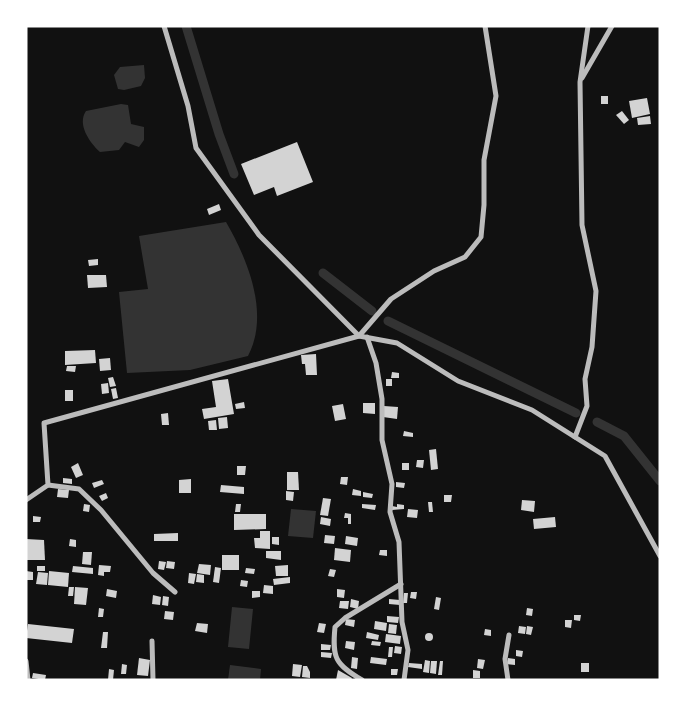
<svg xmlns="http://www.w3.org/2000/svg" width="686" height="706" font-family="Arial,sans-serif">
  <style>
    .water { fill: #333 }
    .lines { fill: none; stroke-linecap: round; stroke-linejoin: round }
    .canal { stroke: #333; stroke-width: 9 }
    .building { fill: #d3d3d3 }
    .minor { stroke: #bcbcbc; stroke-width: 5 }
  </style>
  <rect width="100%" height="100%" fill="#111"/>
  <g class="water">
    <polygon points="144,65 145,78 141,86 124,90 118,89 114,75 120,67"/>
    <path d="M 121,104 L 128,105 L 131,124 L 144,127 L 144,140 L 139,147 L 125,142 L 119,150 L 100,152 C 89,142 77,124 86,111 Z"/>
    <path d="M 226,222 C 248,260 270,314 248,356 L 190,370 L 127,373 L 119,292 L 148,289 L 139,236 Z"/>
    <polygon points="291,509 316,511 313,538 288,536"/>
    <polygon points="232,607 253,609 249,649 228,647"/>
    <polygon points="230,665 261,669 260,680 228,680"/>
  </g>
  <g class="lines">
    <g class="canal">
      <polyline points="186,26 219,134 234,174"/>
      <polyline points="323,273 372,311"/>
      <polyline points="388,321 576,413"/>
      <polyline points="597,422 624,436 660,481"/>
    </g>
  </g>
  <g class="building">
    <rect x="601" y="96" width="7" height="8"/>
    <polygon points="647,98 650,114 632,118 629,101"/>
    <polygon points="622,111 629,120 624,124 616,115"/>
    <polygon points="650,116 651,124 638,125 637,118"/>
    <polygon points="297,142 313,182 277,196 274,187 254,195 241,164"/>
    <polygon points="219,204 221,210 209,215 207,209"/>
    <polygon points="98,259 98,265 89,266 88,260"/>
    <polygon points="87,275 106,275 107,287 88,288"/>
    <polygon points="95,350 96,363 65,365 65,351"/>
    <polygon points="316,354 317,375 306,375 305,364 302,364 301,355"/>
    <polygon points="110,358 111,370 100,371 99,359"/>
    <polygon points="67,366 76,366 75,372 66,371"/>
    <polygon points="392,372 399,373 399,378 391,378"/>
    <polygon points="113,377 116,386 110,387 108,378"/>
    <polygon points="228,379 234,414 204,419 202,409 216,407 212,381"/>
    <rect x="386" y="379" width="6" height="7"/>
    <polygon points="108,383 109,393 102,394 101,384"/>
    <polygon points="116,388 118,398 113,399 111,389"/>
    <rect x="65" y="390" width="8" height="11"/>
    <polygon points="244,402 245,408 236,409 235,404"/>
    <polygon points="363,403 375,403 375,414 363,413"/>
    <polygon points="343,404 346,419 335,421 332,406"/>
    <polygon points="384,406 398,407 397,419 383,417"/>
    <polygon points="168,413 169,425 162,425 161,414"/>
    <polygon points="227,417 228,428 219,429 218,418"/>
    <polygon points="216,420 217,430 209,430 208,421"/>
    <polygon points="404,431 413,433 413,437 403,436"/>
    <polygon points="436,449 438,469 431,470 429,450"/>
    <polygon points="417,460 424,460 423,468 416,467"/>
    <polygon points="78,463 83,475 76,478 71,467"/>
    <rect x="402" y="463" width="7" height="7"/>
    <polygon points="237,466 246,466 245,475 237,475"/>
    <polygon points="287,472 298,472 299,490 287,490"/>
    <polygon points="341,477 348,477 347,485 340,484"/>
    <polygon points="63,478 72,479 72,484 63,483"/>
    <polygon points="191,479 191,493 179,493 179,480"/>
    <polygon points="102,480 104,484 94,488 92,483"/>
    <polygon points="396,482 405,483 404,488 396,487"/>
    <polygon points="221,485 244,487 244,494 220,492"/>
    <polygon points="58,489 69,490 68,498 57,497"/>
    <polygon points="353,489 361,491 361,496 352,495"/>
    <polygon points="286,491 294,492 293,501 286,500"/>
    <polygon points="363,492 373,494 372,498 363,497"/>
    <polygon points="106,493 108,498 102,501 99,496"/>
    <polygon points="444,495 452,495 451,502 444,502"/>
    <polygon points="323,498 331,499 328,516 320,515"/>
    <polygon points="522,500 535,501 534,512 521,510"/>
    <polygon points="428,502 432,502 433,512 429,512"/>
    <polygon points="84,504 90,505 89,512 83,511"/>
    <polygon points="236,504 241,504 240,512 235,512"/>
    <polygon points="362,504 376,505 375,510 362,508"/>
    <polygon points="397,504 404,505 404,509 392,510 392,506 397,507"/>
    <polygon points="408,509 418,510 417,518 407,517"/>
    <polygon points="345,513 351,514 351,524 348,524 348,518 344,518"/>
    <polygon points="234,514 266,514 266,529 234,530"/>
    <polygon points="33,516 41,517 40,522 33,522"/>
    <polygon points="321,517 331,519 330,526 320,524"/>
    <polygon points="555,517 556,527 534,529 533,519"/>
    <polygon points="260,531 270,531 270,549 255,548 254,538 260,538"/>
    <polygon points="178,533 178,541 154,541 154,534"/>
    <polygon points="325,535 335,536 334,544 324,543"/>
    <polygon points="346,536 358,538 357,546 345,544"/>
    <polygon points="272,537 279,537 279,545 272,544"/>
    <polygon points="26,539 44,540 45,560 26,560"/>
    <polygon points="70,539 76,540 76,547 69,546"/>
    <polygon points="335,548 351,550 350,562 334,560"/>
    <polygon points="380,550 387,550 387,556 379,555"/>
    <polygon points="266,551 281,551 281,560 266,558"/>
    <polygon points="83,552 92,552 91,565 82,564"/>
    <rect x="222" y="555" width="17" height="15"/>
    <polygon points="159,561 166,562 164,570 158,569"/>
    <polygon points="167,561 175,562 174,569 166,568"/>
    <polygon points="199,564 211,565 210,575 197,573"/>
    <polygon points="99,565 111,566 110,572 104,572 104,576 98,575"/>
    <polygon points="288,565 288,576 276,576 275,566"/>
    <rect x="37" y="566" width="8" height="5"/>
    <polygon points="73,566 93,568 93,574 72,572"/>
    <polygon points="215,567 221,568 219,583 213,582"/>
    <polygon points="246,568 255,569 254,574 245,573"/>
    <polygon points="330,569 336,570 334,577 328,576"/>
    <polygon points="26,571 33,572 33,580 26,580"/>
    <polygon points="49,571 69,573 68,587 48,585"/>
    <polygon points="38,572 48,573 47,585 36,584"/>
    <polygon points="189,573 196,574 194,584 188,583"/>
    <polygon points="197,574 204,575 204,583 196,582"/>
    <polygon points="290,577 290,583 274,585 273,579"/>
    <polygon points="241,580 248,581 247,587 240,586"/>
    <polygon points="264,585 273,586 273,594 263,593"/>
    <polygon points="69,587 74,587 73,596 68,596"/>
    <polygon points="75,587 88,588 86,605 74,604"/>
    <polygon points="107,589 117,591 116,598 106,596"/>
    <polygon points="337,589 345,590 344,598 337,597"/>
    <polygon points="252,591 260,591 260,597 252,598"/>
    <polygon points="411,592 417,592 416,599 410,598"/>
    <polygon points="404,593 408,593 407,603 403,603"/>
    <polygon points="153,595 161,597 160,605 152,604"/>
    <polygon points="163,596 169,597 168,606 162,605"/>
    <polygon points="436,597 441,598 439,610 434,609"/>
    <polygon points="351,599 359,601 358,609 350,607"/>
    <polygon points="389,599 400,600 400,605 389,604"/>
    <polygon points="340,601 349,601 348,609 339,608"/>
    <polygon points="99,608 104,609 103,617 98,617"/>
    <polygon points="527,608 533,609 532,616 526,615"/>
    <polygon points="165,611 174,612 173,620 164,619"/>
    <polygon points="574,615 581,615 580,621 574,620"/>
    <polygon points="387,616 399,617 398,623 387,622"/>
    <polygon points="346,619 355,620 354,627 345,625"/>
    <polygon points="565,620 572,620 571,628 565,627"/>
    <polygon points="375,621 387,623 386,631 374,629"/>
    <polygon points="197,623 208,624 207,633 195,631"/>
    <polygon points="319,623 326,624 324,633 317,632"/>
    <polygon points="28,624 74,629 72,643 26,638"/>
    <polygon points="389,624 397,625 396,634 388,633"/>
    <polygon points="519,626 526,627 525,634 518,633"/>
    <polygon points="527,626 533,627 531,635 526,634"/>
    <polygon points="485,629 491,630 491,636 484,635"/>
    <polygon points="103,632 108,632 107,648 101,648"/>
    <polygon points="367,632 379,635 378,640 366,638"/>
    <circle cx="429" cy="637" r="4"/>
    <polygon points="386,634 401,636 400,644 385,642"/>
    <polygon points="346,641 355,642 354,650 345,648"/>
    <polygon points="372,641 381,642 380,646 371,645"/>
    <polygon points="321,644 331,645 330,650 321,650"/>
    <polygon points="395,646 402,647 401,654 394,653"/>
    <polygon points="389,647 393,647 392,657 388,657"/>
    <polygon points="516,650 523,651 522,657 516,656"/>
    <polygon points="321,652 332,653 331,658 321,657"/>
    <polygon points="352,657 358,658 357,669 351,668"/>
    <polygon points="371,657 387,659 386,665 370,663"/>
    <polygon points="139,658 150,660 148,676 137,675"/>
    <polygon points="508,658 515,659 515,665 507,664"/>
    <polygon points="478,659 485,660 483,669 477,668"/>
    <polygon points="425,660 430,661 429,673 423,672"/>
    <polygon points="431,661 437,661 436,674 430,673"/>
    <polygon points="440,661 443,661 442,675 438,675"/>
    <polygon points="409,663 422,664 422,669 408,667"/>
    <rect x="581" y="663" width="8" height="9"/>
    <polygon points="122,664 127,665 126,674 121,674"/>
    <polygon points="293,664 302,665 300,677 292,676"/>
    <polygon points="303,666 307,666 310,672 310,678 302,677"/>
    <polygon points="109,669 114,670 113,680 108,680"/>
    <polygon points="391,669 398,669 397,675 391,675"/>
    <polygon points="338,670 352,678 351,680 336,680"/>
    <polygon points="473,670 480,671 480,678 473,678"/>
    <polygon points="33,673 46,675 45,680 32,678"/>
  </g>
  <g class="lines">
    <g class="minor">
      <polyline points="164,26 188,106 196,148 259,235 359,336 397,343 458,381 532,410 605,456 660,556"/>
      <polyline points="582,78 612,26"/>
      <polyline points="367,337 376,363 382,399 382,440 392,484 390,512 399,542 402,622 408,650 404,680"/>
      <polyline points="575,437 587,406 585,379 592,347 596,291 582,225 580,82 588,26"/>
      <polyline points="48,485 79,489 101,510 153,573 175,592"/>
      <polyline points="26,500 48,485 44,423 359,336 391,299 434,271 465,257 481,237 484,205 484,160 496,96 485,26"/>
      <polyline points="152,641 153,680"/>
      <polyline points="26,661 28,680"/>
      <path d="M 362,680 C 335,664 332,658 335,627 L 345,618 L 401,584"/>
      <polyline points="508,680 505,659 509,635"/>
    </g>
  </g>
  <rect width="686" height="706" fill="none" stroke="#ffffff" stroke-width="55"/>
</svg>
